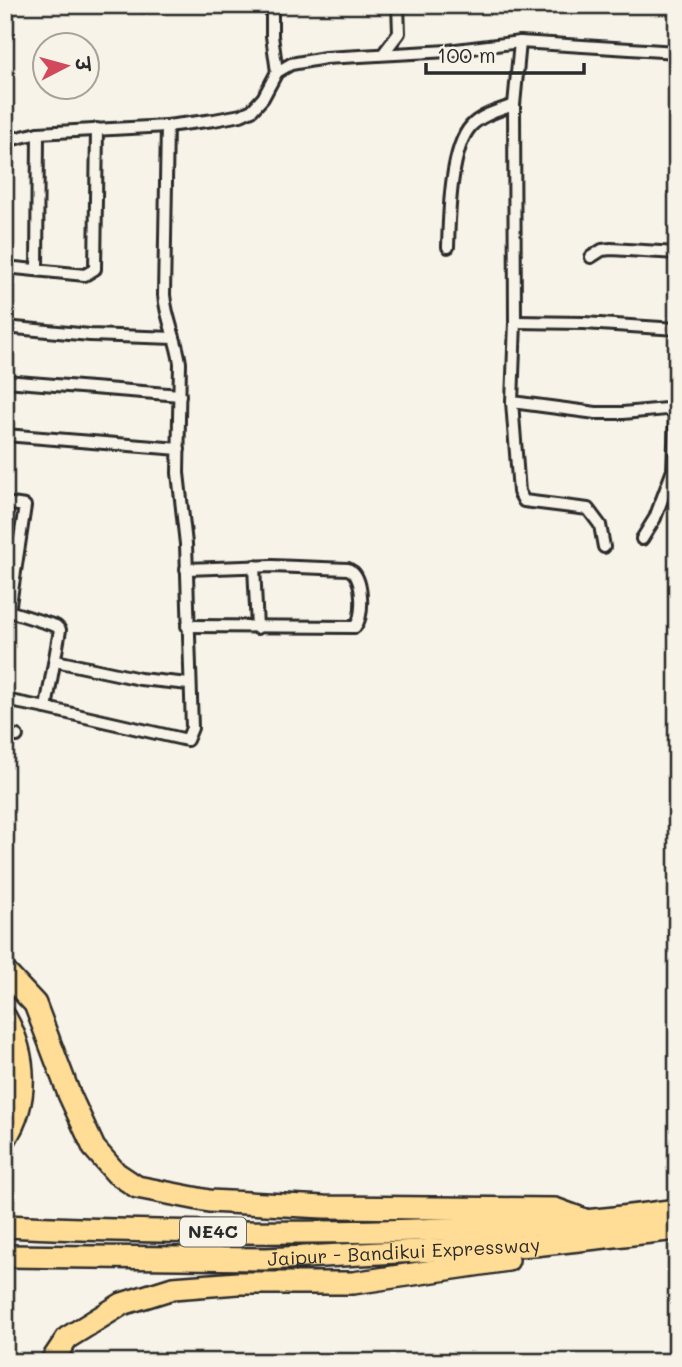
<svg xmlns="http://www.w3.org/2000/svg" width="682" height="1367" font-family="Mali,'Playpen Sans Deva',sans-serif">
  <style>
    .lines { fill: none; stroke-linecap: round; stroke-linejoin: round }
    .street-casing { stroke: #2b2b2b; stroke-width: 16 }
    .highway-casing { stroke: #2b2b2b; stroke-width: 26 }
    .street { stroke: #f7f3e8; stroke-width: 10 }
    .highway { stroke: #ffdd96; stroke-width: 21 }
    .labels { text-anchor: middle; stroke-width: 7; stroke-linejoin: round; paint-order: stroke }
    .shield { fill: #f7f3e8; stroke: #686764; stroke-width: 2 }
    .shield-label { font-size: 18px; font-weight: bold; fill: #2b2b2b }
    .street-label { font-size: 19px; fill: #2b2b2b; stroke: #f7f3e8 }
  </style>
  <rect width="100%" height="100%" fill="#f7f3e8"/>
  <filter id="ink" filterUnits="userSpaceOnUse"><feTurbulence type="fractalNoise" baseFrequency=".0143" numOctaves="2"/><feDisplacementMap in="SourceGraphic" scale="14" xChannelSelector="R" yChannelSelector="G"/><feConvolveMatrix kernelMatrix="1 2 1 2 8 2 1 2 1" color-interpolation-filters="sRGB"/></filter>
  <g filter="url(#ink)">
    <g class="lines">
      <g class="street-casing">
        <g id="street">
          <polyline points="272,5 272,36 277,72"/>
          <polyline points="143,6 143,5"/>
          <polyline points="383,54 399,33 398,5"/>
          <polyline points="514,105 515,322 512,402 519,492 524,501 588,509 600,525 604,547"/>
          <polyline points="5,141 38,133 167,126"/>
          <path d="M 448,247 C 449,217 450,149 471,126 C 481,115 500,110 514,105 L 520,42"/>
          <polyline points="591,257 602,250 611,249 677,253"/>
          <polyline points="5,267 85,275 95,269 97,129"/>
          <polyline points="37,270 38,133"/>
          <polyline points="515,322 584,323 677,329"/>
          <polyline points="5,327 90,335 174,338"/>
          <polyline points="5,381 180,395"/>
          <polyline points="512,402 596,413 623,413 677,408"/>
          <polyline points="5,435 179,449"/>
          <path d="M 5,503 L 25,506 L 9,611 L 56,626 L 60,630 L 46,708 L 187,740 L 192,728 L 186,544 L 178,473 L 180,363 C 177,340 166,319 164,295 L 167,126 L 214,120 L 241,115 L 252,110 L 263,98 L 277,72 L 291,64 L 325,58 L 448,51 L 520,42 L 677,52"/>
          <polyline points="642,539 655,518 673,470 677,364"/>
          <polyline points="254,566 257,628"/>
          <path d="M 186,569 L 272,566 L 348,569 L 353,572 C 363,582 364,616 355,627 L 187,626"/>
          <polyline points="56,661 140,679 189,684"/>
          <polyline points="5,700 46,708"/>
          <polyline points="5,734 17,736"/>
        </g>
      </g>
      <g class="highway-casing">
        <g id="highway">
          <polyline points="5,972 35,1004 69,1094 94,1148 116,1173 137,1187 209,1201 324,1207 555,1209 585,1220"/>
          <path d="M 5,1017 C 27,1055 29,1102 5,1139"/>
          <path d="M 5,1226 C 188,1234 373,1236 556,1223 C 596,1221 637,1215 677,1210"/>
          <path id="s1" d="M 5,1256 L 266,1259 L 534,1245 L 677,1229"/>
          <polyline points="51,1362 67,1338 122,1304 173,1288 238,1283 353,1283 508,1260"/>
        </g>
      </g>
      <use href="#street" class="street"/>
      <use href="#highway" class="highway"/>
    </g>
  </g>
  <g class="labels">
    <rect class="shield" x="180" y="1217.5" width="66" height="29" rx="5"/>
    <g class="shield-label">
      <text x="213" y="1238">NE4C</text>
    </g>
    <g class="street-label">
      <text dy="7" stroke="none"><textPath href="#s1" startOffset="399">Jaipur - Bandikui Expressway</textPath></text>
    </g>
  </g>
  <rect width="682" height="1367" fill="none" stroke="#f7f3e8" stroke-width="28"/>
  <rect x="14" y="14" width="654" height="1339" fill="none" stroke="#2b2b2b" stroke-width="2.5" filter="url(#ink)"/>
  <g transform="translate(66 66) rotate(84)"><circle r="33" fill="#f7f3e8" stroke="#a5a39c" stroke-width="2"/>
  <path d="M0-5L12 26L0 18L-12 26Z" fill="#d1495b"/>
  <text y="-10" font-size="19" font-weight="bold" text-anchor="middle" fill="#2b2b2b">उ</text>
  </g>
  <path d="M426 63v10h158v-10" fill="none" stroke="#2b2b2b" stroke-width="3.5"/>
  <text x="437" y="63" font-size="21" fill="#2b2b2b" stroke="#f7f3e8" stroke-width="5" paint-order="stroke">100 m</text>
</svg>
